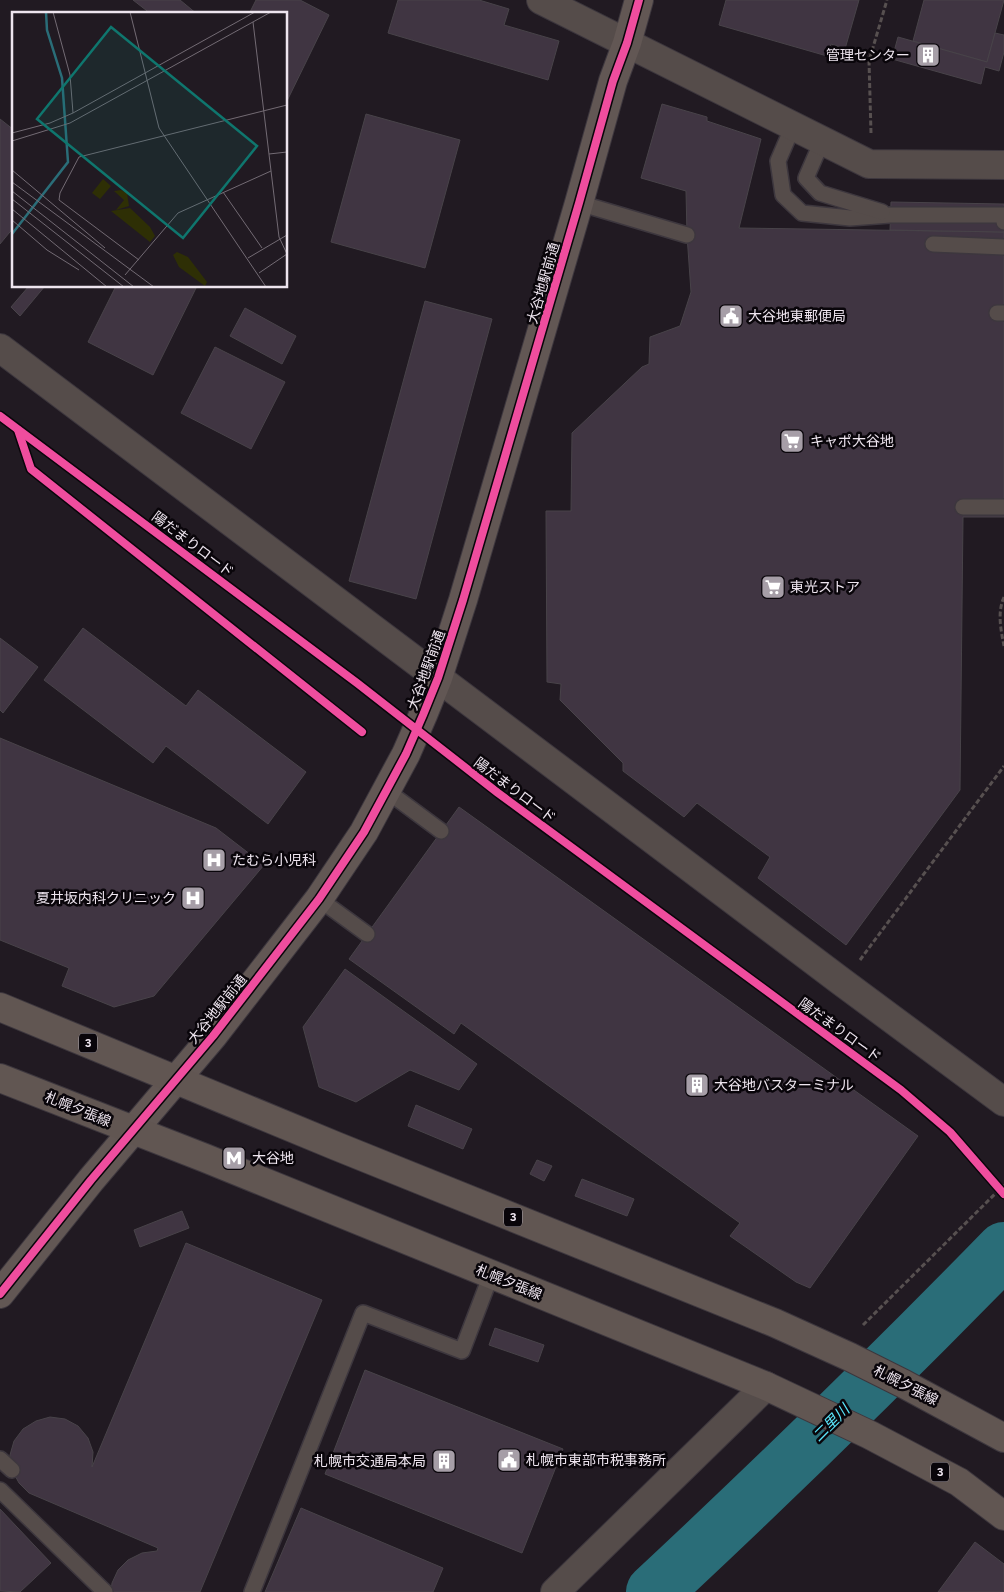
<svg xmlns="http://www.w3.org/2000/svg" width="1004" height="1592" font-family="Figtree,'Noto Sans JP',sans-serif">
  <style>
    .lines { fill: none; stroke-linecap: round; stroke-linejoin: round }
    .river { stroke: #2a6d78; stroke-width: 56 }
    .building { fill: #403542; stroke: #484349 }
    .lane-casing { stroke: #3d373e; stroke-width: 18 }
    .street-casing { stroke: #3d373e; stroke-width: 30 }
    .secondary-casing { stroke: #3d373e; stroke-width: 30 }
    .primary-casing { stroke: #3d373e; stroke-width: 30 }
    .path { stroke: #575050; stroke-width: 3; stroke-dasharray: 5 2.5; stroke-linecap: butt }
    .lane { stroke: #554c4a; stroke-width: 15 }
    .street { stroke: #554c4a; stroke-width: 28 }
    .secondary { stroke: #625754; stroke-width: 28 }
    .primary { stroke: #615652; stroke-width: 28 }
    .cycleway-casing { stroke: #09050a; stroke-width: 11 }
    .cycleway { stroke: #ef4d9e; stroke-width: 8 }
    .labels { text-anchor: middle; stroke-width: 5; stroke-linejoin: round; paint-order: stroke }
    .shield { fill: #09050a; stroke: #a9a2aa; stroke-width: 1 }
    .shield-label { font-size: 12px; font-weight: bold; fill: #eee5ef }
    .poi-label { font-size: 14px; fill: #eee5ef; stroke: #09050a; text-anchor: start }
    .street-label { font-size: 14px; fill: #eee5ef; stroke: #09050a }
    .water-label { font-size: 15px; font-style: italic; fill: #5ae5fa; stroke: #09050a }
    .inset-river { fill: none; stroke: #2a6d78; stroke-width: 2.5 }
    .inset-road { fill: none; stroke: #736b74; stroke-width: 1 }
    .view { fill: #0f766e; fill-opacity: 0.15; stroke: #0f766e; stroke-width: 2.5 }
    .inset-edge { fill: none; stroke: #eee5ef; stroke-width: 2.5 }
  </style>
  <rect width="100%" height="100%" fill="#211a22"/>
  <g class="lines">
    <path class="river" d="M 654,1592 C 773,1481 890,1367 1004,1250"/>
  </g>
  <g class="building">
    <polygon points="133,0 180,0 197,14 151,14"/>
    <polygon points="256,0 300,0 329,15 286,103 286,14 249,14"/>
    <polygon points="398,0 479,0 509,9 504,25 559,41 548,80 388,33"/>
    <polygon points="726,0 859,0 845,49 831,44 827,56 719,25"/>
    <polygon points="924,0 1004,0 987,62 913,41"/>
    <polygon points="995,33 1004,35 1004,52 999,71 985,67 981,84 892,59 898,37 987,62"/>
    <polygon points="662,104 707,117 707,121 761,139 739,228 1004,232 1004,517 963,517 960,790 846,945 758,878 770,857 697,803 684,817 623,771 623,763 560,700 561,684 547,682 546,511 571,511 572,433 642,367 649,364 650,337 680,326 691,292 687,235 686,191 641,178"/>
    <polygon points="366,114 460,140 425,268 331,242"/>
    <polygon points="0,119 14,130 14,227 0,244"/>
    <polygon points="891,202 1004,204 1004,232 890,230"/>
    <polygon points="29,286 45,286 20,316 11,307"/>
    <polygon points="116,286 197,286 153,375 88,342"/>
    <polygon points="425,301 492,319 416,599 349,581"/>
    <polygon points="245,308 296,336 282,364 230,336"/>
    <polygon points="215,347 285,382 251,449 181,413"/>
    <polygon points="83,628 186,706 198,690 306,772 268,824 166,746 153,763 44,680"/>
    <polygon points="0,638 38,667 3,713 0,710"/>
    <polygon points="0,738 216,828 264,865 154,996 114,1007 62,986 69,968 0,940"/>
    <polygon points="459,807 918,1136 810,1288 796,1282 730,1236 740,1223 461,1023 454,1034 349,959"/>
    <polygon points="345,969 477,1064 459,1090 410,1070 356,1102 319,1087 303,1027"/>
    <polygon points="416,1105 472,1129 463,1149 408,1126"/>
    <polygon points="537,1160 552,1166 544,1181 530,1174"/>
    <polygon points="582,1179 634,1199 627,1216 575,1196"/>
    <polygon points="182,1211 189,1228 140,1247 134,1230"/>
    <polygon points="186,1243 322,1300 200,1592 111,1592 112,1583 118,1570 128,1560 142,1553 157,1551 158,1548 29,1493 19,1483 12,1470 10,1455 14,1441 23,1429 36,1421 50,1417 65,1419 78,1426 88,1438 93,1452 92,1467"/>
    <polygon points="495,1328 544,1345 538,1362 489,1345"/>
    <polygon points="365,1370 563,1449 522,1553 325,1474"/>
    <polygon points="301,1508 443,1568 433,1592 265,1592"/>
    <polygon points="0,1509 51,1563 20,1592 0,1591"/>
    <polygon points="975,1542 1004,1564 1004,1592 938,1592"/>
  </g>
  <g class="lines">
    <g class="lane-casing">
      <g id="lane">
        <polyline points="793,126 778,161 783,195 802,213 850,218 890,215 1004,215 1004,222"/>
        <polyline points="822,141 806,178 820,193 882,212"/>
        <polyline points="579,203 687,235"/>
        <polyline points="933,244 1004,247"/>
        <polyline points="997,313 1004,313"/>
        <polyline points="963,507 1004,507"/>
        <polyline points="387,791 441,831"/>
        <polyline points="319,899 367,934"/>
        <polyline points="0,1459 12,1470"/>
        <polyline points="0,1490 105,1592"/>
        <polyline points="252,1592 363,1313 462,1351 491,1275"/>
      </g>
    </g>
    <g class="street-casing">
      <g id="street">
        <polyline points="541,0 869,164 1004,165"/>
        <polyline points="0,348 842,982 1004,1102"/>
        <polyline points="555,1592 766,1386"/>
      </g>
    </g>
    <g class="secondary-casing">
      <polyline id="secondary" points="0,1294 91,1180 213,1036 319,899 364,832 406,754 423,715 438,678 463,600 579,203 613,81 627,43 639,0"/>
    </g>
    <g class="primary-casing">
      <g id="primary">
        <polyline points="0,1007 336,1146 775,1323 850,1357 904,1384 1004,1438"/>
        <polyline points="0,1078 205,1158 766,1386 870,1435 959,1482 1004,1516"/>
      </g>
    </g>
    <g class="path">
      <polyline points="871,133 869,61 887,0"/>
      <path d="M 1004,597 C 997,613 1001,630 1004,646"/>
      <polyline points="860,960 1004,766"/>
      <polyline points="863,1325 1004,1185"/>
    </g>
    <use href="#lane" class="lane"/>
    <use href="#street" class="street"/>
    <use href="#secondary" class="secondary"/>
    <use href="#primary" class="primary"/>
    <g class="cycleway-casing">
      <g id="cycleway">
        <polyline points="0,416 357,683 498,793 901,1090 950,1132 1004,1194"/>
        <polyline points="18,430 31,469 362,732"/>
        <polyline points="0,1294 91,1180 213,1036 319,899 364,832 406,754 423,715 438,678 463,600 579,203 613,81 627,43 639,0"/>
      </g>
    </g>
    <use href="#cycleway" class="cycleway"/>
  </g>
  <defs>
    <g id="building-square" transform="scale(1.25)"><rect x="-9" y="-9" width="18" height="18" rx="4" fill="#a69ea7" stroke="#09050a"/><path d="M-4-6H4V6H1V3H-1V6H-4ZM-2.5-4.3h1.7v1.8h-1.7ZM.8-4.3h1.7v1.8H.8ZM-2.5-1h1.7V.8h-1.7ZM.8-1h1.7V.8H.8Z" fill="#fff"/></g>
    <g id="civic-square" transform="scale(1.25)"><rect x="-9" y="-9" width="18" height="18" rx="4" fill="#a69ea7" stroke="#09050a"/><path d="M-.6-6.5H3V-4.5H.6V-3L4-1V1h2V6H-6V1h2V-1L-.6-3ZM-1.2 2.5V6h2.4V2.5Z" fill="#fff"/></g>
    <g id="supermarket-square" transform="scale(1.25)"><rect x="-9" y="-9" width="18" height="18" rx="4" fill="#a69ea7" stroke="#09050a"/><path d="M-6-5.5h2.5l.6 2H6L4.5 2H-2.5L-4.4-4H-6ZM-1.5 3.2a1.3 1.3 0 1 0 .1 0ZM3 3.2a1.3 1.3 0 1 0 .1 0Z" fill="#fff"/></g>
    <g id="hospital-square" transform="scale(1.25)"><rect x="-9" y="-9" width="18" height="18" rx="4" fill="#a69ea7" stroke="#09050a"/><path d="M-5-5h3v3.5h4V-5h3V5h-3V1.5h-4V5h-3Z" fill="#fff"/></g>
    <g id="metro-square" transform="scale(1.25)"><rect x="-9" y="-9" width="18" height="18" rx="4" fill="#a69ea7" stroke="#09050a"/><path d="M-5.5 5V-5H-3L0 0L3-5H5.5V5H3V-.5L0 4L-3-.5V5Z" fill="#fff"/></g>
  </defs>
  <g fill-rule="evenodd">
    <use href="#building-square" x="928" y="55"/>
    <use href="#civic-square" x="731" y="316"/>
    <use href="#supermarket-square" x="792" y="441"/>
    <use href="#supermarket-square" x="773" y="587"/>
    <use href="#hospital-square" x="214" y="860"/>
    <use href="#hospital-square" x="193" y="898"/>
    <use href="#building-square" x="697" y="1085"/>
    <use href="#metro-square" x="234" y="1158"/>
    <use href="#civic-square" x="509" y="1460"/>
    <use href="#building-square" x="444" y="1461"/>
  </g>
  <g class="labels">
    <g class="shield">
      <rect x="79" y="1033.5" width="18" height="19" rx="4"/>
      <rect x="504" y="1207.5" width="18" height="19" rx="4"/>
      <rect x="931" y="1462.5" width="18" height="19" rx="4"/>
    </g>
    <g class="shield-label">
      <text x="88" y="1047">3</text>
      <text x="513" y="1221">3</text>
      <text x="940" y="1476">3</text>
    </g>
    <g class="poi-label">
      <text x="910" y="60" text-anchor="end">管理センター</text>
      <text x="748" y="321">大谷地東郵便局</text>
      <text x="810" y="446">キャポ大谷地</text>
      <text x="790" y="592">東光ストア</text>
      <text x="232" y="865">たむら小児科</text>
      <text x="176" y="903" text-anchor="end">夏井坂内科クリニック</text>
      <text x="714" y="1090">大谷地バスターミナル</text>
      <text x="252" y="1163">大谷地</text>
      <text x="526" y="1465">札幌市東部市税事務所</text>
      <text x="426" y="1466" text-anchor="end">札幌市交通局本局</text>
    </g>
    <g class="street-label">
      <text transform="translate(543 283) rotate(-74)" y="5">大谷地駅前通</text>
      <text transform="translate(193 544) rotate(37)" y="5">陽だまりロード</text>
      <text transform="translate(426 670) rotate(-70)" y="5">大谷地駅前通</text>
      <text transform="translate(515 790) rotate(37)" y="5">陽だまりロード</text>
      <text transform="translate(217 1009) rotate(-51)" y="5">大谷地駅前通</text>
      <text transform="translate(840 1030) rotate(36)" y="5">陽だまりロード</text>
      <text transform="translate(78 1109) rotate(22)" y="5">札幌夕張線</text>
      <text transform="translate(509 1282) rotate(22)" y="5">札幌夕張線</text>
      <text transform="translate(906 1385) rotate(27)" y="5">札幌夕張線</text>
    </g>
    <g class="water-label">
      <text transform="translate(831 1423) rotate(-45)" y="5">二里川</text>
    </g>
  </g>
  <g transform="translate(12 12)">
    <rect width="275" height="275" fill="#211a22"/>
    <path d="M 91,167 L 99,174 L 88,187 L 80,181 ZM 109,178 L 115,181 L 117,194 L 104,198 L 112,188 L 102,179 ZM 118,196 L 138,215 L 143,224 L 138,230 L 99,199 ZM 165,240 L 176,245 L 195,270 L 193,274 L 167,255 L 161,243 Z" fill="#2e2f05"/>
    <path class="inset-river" d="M 0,222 L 56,150 L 50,66 L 35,18 L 34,0"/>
    <path class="inset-road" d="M 41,0 L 58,63 L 61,101M 118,0 L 147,116 L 254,275M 241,10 L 267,225 L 275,242M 0,121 L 38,111 L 61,101 L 243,0M 0,129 L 58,111 L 259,0M 257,142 L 275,140M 0,158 L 93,236M 0,170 L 142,275M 0,179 L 122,275M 211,180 L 250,236M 0,187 L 112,275M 0,197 L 95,275M 0,208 L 35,238 L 67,258M 236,246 L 275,223M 127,248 L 47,188 L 48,181 L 67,145 L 275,93M 247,261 L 275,242M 113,263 L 166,201 L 259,159"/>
    <path class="view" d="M 99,15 L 245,134 L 171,226 L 25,107 Z"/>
    <rect width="275" height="275" class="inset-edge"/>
  </g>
</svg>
